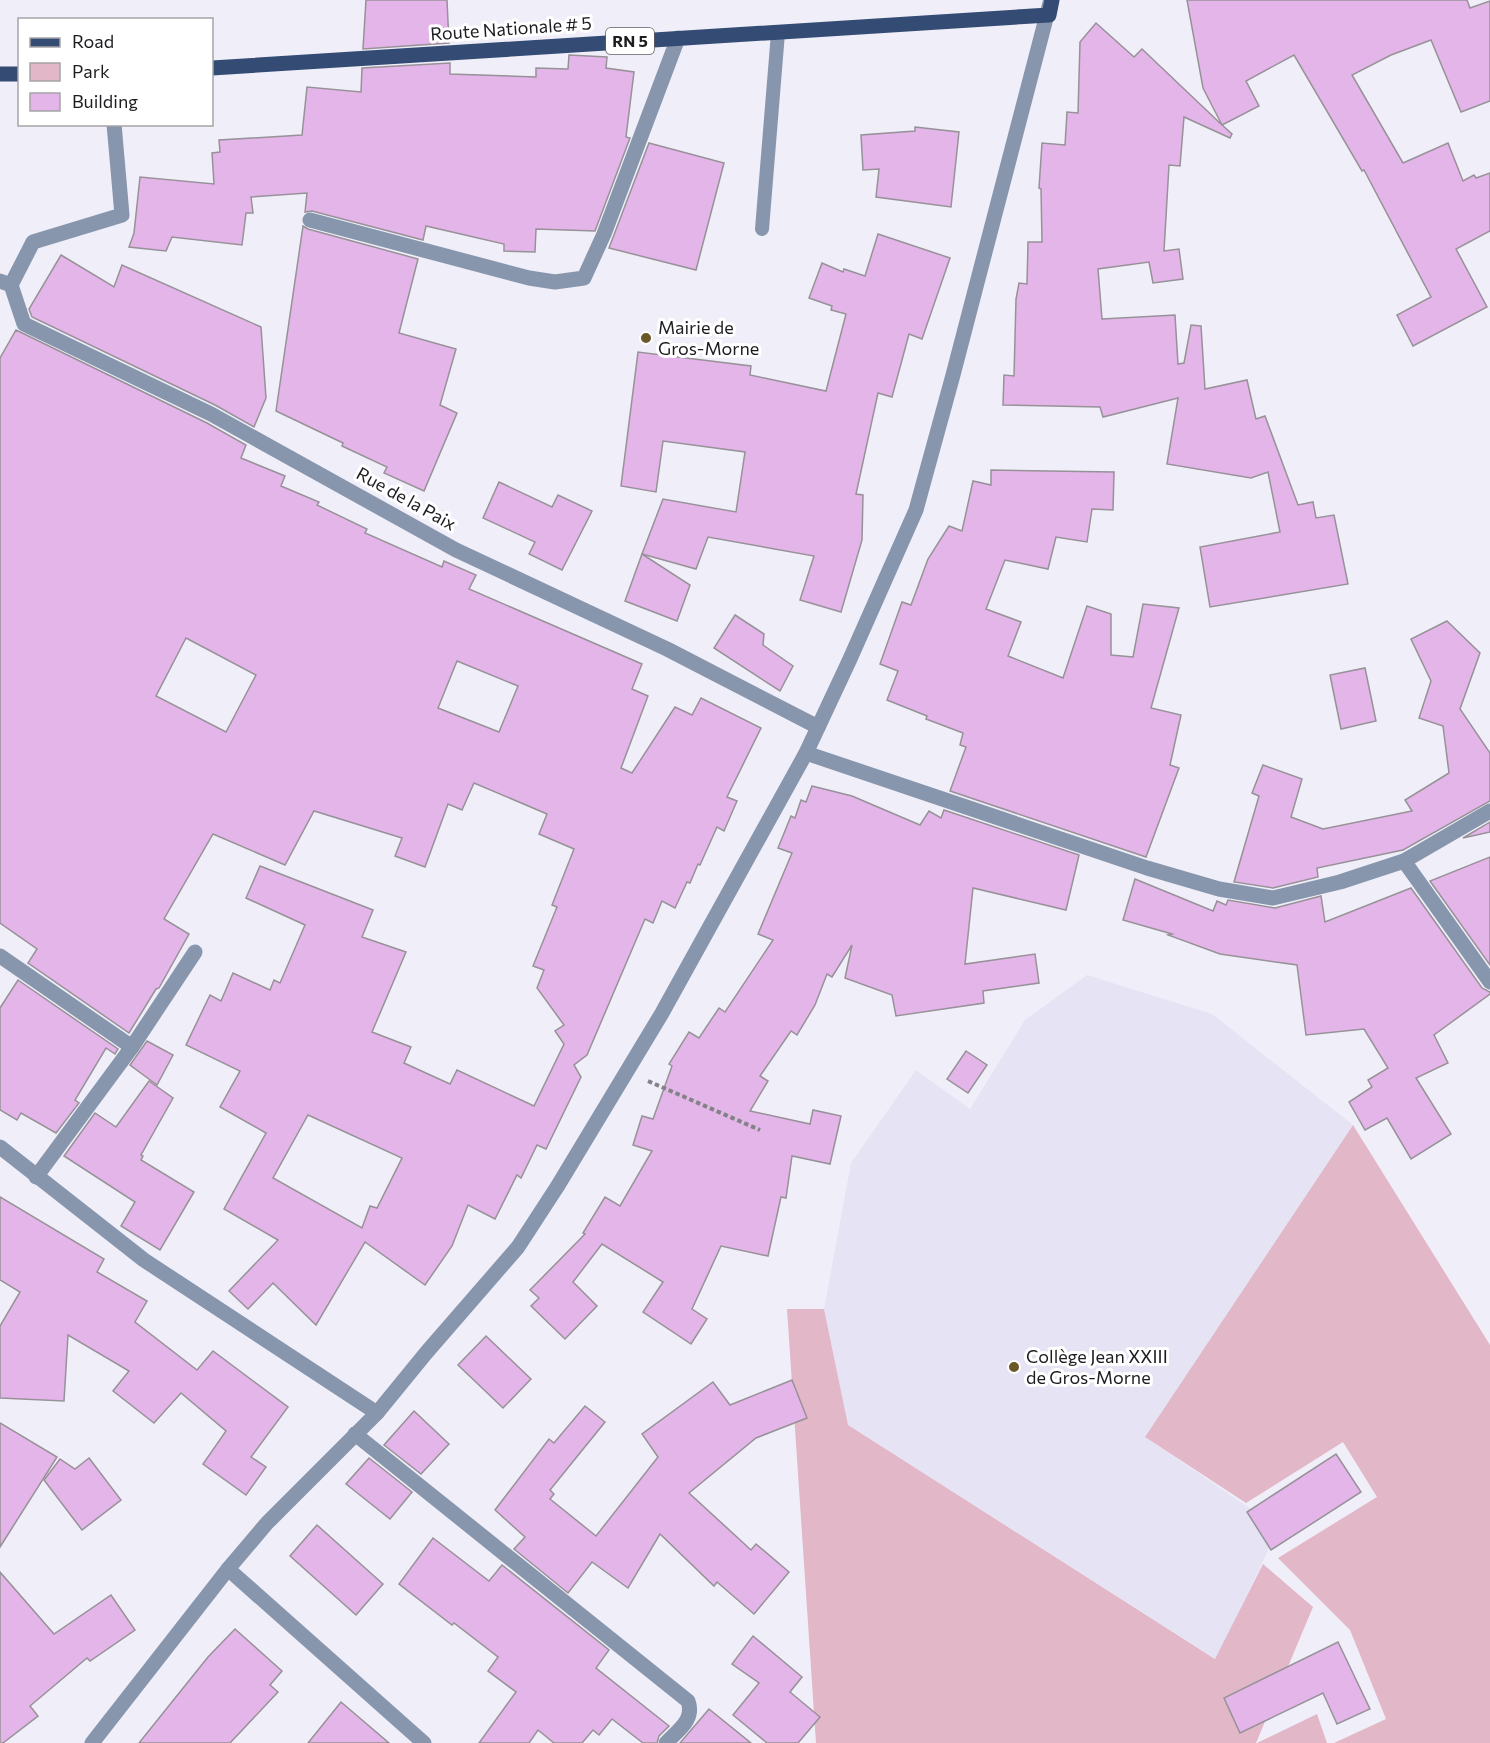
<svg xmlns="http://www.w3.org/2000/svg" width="1490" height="1743" font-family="Commissioner,sans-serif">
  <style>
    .built { fill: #e5e3f4 }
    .green { fill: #e2b7c7 }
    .building { fill: #e4b5e8; stroke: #979198; stroke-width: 1.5; fill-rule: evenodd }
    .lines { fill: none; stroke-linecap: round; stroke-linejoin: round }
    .path { stroke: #838289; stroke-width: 4; stroke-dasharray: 4.5 3; stroke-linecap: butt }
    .lane { stroke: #8796ad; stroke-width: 14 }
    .street { stroke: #8796ad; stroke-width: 15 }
    .primary { stroke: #344b73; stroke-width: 15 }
    .poi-dot { fill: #6b5827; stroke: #fff; stroke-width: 2 }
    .labels { text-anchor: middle; stroke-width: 6; stroke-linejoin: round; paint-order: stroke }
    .shield { fill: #fff; stroke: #616063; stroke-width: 1.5 }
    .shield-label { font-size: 16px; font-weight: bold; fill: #1d1c20 }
    .street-label { font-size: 18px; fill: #1d1c20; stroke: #fff }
    .poi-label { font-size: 18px; fill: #1d1c20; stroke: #fff; text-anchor: start }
  </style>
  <rect width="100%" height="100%" fill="#f0eff9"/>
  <polygon class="built" points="1087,975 1212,1014 1353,1125 1145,1437 1279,1528 1216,1659 848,1425 824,1309 851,1163 916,1070 970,1109 1025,1020"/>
  <g class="green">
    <polygon points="1353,1125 1490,1345 1490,1743 1334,1743 1386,1719 1350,1630 1278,1558 1377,1497 1343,1442 1246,1503 1145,1437"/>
    <polygon points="787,1309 824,1309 848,1425 1215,1659 1263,1564 1313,1607 1256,1743 816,1743"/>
    <polygon points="1317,1714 1327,1743 1257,1743"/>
  </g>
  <g class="building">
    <polygon points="366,0 447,0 449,43 363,49"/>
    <polygon points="1187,0 1467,0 1470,8 1490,1 1490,101 1461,112 1431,40 1391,55 1352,75 1403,163 1448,143 1463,181 1474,175 1476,178 1490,173 1490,231 1456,249 1487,307 1413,346 1397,315 1431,297 1364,170 1362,171 1294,55 1246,81 1259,106 1222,125 1232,134 1230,138 1184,117 1180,166 1169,165 1164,251 1179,249 1183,279 1153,283 1149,262 1098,269 1102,319 1175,315 1178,364 1184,363 1191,325 1201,326 1205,389 1247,380 1256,419 1265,416 1298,505 1313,502 1316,518 1334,515 1348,584 1210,607 1200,547 1280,532 1268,472 1251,478 1167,464 1178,398 1103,417 1100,407 1003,405 1004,375 1014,376 1016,299 1019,283 1027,284 1028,242 1042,242 1041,189 1039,188 1042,143 1065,145 1067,112 1078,113 1080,42 1096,23 1134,57 1142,49 1222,125 1203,88"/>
    <polygon points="569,55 607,57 606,68 634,72 626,137 630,138 595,231 536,229 535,252 504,251 504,244 426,226 423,240 312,211 305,212 307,193 251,197 253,213 246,213 242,245 172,237 166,251 129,247 134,233 140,177 214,184 212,153 220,152 219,140 302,135 307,87 361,92 362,68 450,63 450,74 536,77 536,68 568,69"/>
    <polygon points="915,127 959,132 951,207 876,197 879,169 863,170 861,135 915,131"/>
    <polygon points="649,143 724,163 696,270 609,248"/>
    <polygon points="303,226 308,229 418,259 399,333 456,349 440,405 457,413 424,491 384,473 387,467 342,446 343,443 276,411"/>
    <polygon points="878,234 950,258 922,339 909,334 892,397 878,393 856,494 863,495 862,540 841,612 800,600 814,556 708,537 696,569 642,554 663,499 736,512 745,452 663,441 656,492 621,486 638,352 751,366 750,375 826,391 846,314 831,310 832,306 809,298 822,263 843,272 844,269 865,276"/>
    <polygon points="61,255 114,287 122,265 261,327 266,398 254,427 215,405 32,317 29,309"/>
    <path d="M 16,330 L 207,423 L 246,445 L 241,458 L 285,476 L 281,486 L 319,502 L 317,505 L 367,529 L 365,533 L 442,567 L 444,561 L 476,575 L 469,589 L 642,664 L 632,689 L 648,696 L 621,768 L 632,773 L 675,707 L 692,715 L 701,698 L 761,728 L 727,797 L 737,801 L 724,831 L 717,827 L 700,865 L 698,864 L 690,883 L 687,882 L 675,908 L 662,901 L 653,923 L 645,919 L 587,1055 L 574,1065 L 581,1077 L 546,1149 L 537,1145 L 521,1178 L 517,1175 L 495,1219 L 468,1205 L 452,1246 L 425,1285 L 365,1242 L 316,1325 L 273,1283 L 248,1309 L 229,1291 L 278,1240 L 224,1209 L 266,1133 L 220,1107 L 240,1071 L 186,1045 L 210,995 L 221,1001 L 233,973 L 270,990 L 274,980 L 280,983 L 305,925 L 246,898 L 260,866 L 373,910 L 362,937 L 406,952 L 372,1032 L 411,1047 L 404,1063 L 450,1084 L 457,1070 L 534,1106 L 564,1044 L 555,1031 L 564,1025 L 537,988 L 544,970 L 533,966 L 557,907 L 552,905 L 574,849 L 539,834 L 547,814 L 474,783 L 462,810 L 448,804 L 425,867 L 395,856 L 402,838 L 314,811 L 285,865 L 213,834 L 164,919 L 189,934 L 159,988 L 156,989 L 129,1033 L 28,963 L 37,949 L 0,923 L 0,358 ZM 186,638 L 256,675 L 226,732 L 156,696 ZM 457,661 L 518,686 L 499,732 L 438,708 ZM 308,1115 L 402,1158 L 377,1208 L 370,1206 L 362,1228 L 273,1178 Z"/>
    <polygon points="991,470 1114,472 1113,510 1092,509 1087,542 1056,537 1048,569 1005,560 986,609 1021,622 1008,656 1063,678 1087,606 1111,614 1111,655 1133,657 1143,604 1179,608 1151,708 1181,715 1170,765 1179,768 1146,857 950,791 966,747 960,745 963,733 926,719 927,716 887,700 898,671 880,664 902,602 911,605 928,559 949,526 962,531 973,481 991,485"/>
    <polygon points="499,482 552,507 558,495 592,511 562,570 529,554 535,542 483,518"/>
    <polygon points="642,554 690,585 677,621 625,601"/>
    <polygon points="735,615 764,634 763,645 793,666 780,691 714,648"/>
    <polygon points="1447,621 1480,653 1460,709 1490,753 1490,801 1403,850 1317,868 1318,877 1273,888 1234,882 1259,796 1252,793 1263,765 1302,779 1291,817 1323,829 1412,811 1405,800 1449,773 1443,726 1419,718 1431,681 1411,639"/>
    <polygon points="1365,668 1376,721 1341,729 1330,675"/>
    <polygon points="812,786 852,796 920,825 929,811 941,818 944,810 1079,855 1066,910 973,888 965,964 1035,954 1039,983 983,991 984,1003 896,1016 892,995 845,978 852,945 832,977 827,974 815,1005 797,1035 791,1031 760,1076 768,1081 750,1111 810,1124 813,1110 841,1116 830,1164 792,1156 786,1198 781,1197 768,1256 721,1246 692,1309 707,1319 691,1344 643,1312 663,1282 602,1244 573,1282 597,1306 565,1339 531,1306 539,1298 530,1290 585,1234 583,1233 605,1197 620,1206 652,1151 633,1145 642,1116 653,1119 672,1066 669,1064 689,1032 699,1038 719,1008 725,1012 773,940 758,934 792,853 778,848 791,816 795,818 801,800 806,802"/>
    <polygon points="1490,822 1490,832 1463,838"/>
    <polygon points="1490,857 1490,965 1430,881"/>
    <polygon points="1135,879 1213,911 1217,901 1226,905 1228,900 1275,908 1321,896 1325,922 1411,888 1482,988 1490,992 1490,994 1434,1035 1448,1063 1416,1078 1451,1134 1411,1159 1387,1118 1365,1130 1349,1102 1372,1087 1368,1080 1388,1068 1364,1029 1306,1035 1297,965 1220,954 1168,935 1172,934 1123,920"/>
    <polygon points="18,980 118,1049 115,1054 106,1048 75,1100 79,1103 56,1133 21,1113 17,1120 0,1110 0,1008"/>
    <polygon points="147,1041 173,1055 157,1085 130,1065"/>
    <polygon points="966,1051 987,1065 968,1093 947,1079"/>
    <polygon points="149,1081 173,1098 141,1155 143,1156 141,1160 194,1192 160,1250 121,1226 135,1202 64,1156 95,1113 116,1127"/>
    <polygon points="0,1197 104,1259 97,1272 147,1301 135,1322 197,1370 213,1351 288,1407 251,1457 266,1467 246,1495 203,1464 226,1431 181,1393 154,1423 113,1391 129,1371 68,1335 64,1401 0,1398 0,1326 20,1292 0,1280"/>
    <polygon points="486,1336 531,1379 503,1408 458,1365"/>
    <polygon points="792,1380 807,1418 756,1438 689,1493 751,1550 756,1544 789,1572 754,1614 717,1582 714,1586 660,1534 628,1588 592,1562 568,1593 514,1549 525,1537 495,1510 549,1439 554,1443 585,1406 605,1422 550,1490 554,1494 550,1499 596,1536 658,1457 642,1434 713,1382 730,1405"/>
    <polygon points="414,1411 449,1444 421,1474 384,1445"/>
    <polygon points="0,1423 57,1457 0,1547"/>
    <polygon points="1336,1454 1361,1492 1271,1550 1247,1512"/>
    <polygon points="89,1458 121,1500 82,1530 44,1480 60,1459 75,1469"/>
    <polygon points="369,1458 412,1492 390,1519 346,1484"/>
    <polygon points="317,1525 383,1584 356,1615 290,1556"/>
    <polygon points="433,1538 489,1581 502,1565 609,1650 596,1668 669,1726 659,1736 657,1743 643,1743 612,1719 599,1735 593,1730 582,1743 554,1743 538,1730 529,1743 479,1743 516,1692 488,1671 498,1657 454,1623 452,1625 399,1584"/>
    <polygon points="0,1572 54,1634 111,1595 135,1630 90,1661 87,1658 30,1706 38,1716 3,1743 0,1743"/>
    <polygon points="235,1629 282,1671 270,1685 278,1692 230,1743 139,1743 208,1657"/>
    <polygon points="753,1636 802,1677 790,1692 820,1717 798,1743 767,1743 733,1715 759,1683 732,1664"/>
    <polygon points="1338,1642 1370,1709 1337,1724 1323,1693 1240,1733 1224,1698"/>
    <polygon points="341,1702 389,1743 308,1743"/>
    <polygon points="709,1709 751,1743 680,1743"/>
  </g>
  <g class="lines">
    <polyline class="path" points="648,1081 760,1130"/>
    <polyline class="lane" points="762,229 778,33"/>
    <g class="street">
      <polyline points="310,220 529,278 555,282 584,278 604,234 678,38"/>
      <polyline points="0,281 11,285 24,324 211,414 456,550 667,649 818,727"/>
      <polyline points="11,285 33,242 122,215 114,124"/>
      <polyline points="806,753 1147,868 1219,889 1273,898 1340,882 1404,861 1490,811"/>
      <polyline points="1404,861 1490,982"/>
      <polyline points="0,956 132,1047"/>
      <polyline points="0,1147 144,1260 377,1413"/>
      <polyline points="36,1177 132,1047 195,952"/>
      <path d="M 355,1434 L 688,1701 C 695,1720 678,1730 666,1743"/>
      <polyline points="228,1569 424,1743"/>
      <polyline points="92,1743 228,1569 267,1523 377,1413 426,1353 518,1247 557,1187 662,1013 806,753 850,659 916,510 953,375 1050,3"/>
    </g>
    <g class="primary">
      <polyline points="212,68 1049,15 1052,0"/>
      <polyline points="0,74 20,74"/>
    </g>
  </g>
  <g class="poi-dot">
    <circle cx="646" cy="338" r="6"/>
    <circle cx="1014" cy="1367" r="6"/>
  </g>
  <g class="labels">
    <rect class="shield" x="606" y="28" width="48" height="26" rx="4.5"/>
    <g class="shield-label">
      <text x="630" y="47">RN 5</text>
    </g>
    <g class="street-label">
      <text transform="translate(511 29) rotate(-4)" y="6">Route Nationale # 5</text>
      <text transform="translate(406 499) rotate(29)" y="6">Rue de la Paix</text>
    </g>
    <g class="poi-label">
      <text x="658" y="334">Mairie de<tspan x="658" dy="21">Gros-Morne</tspan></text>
      <text x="1026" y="1363">Collège Jean XXIII<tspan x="1026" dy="21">de Gros-Morne</tspan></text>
    </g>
  </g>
  <rect x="18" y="18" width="195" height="108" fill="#ffffff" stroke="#a5a4a6" stroke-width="1.5"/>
  <rect x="30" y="38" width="30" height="9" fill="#344b73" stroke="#a5a4a6" stroke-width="1.5"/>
  <text x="72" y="48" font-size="18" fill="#1d1c20">Road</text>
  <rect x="30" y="63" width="30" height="18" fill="#e2b7c7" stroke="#a5a4a6" stroke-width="1.5"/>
  <text x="72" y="78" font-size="18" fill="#1d1c20">Park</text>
  <rect x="30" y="93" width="30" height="18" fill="#e4b5e8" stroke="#a5a4a6" stroke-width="1.5"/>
  <text x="72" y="108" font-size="18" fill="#1d1c20">Building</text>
</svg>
